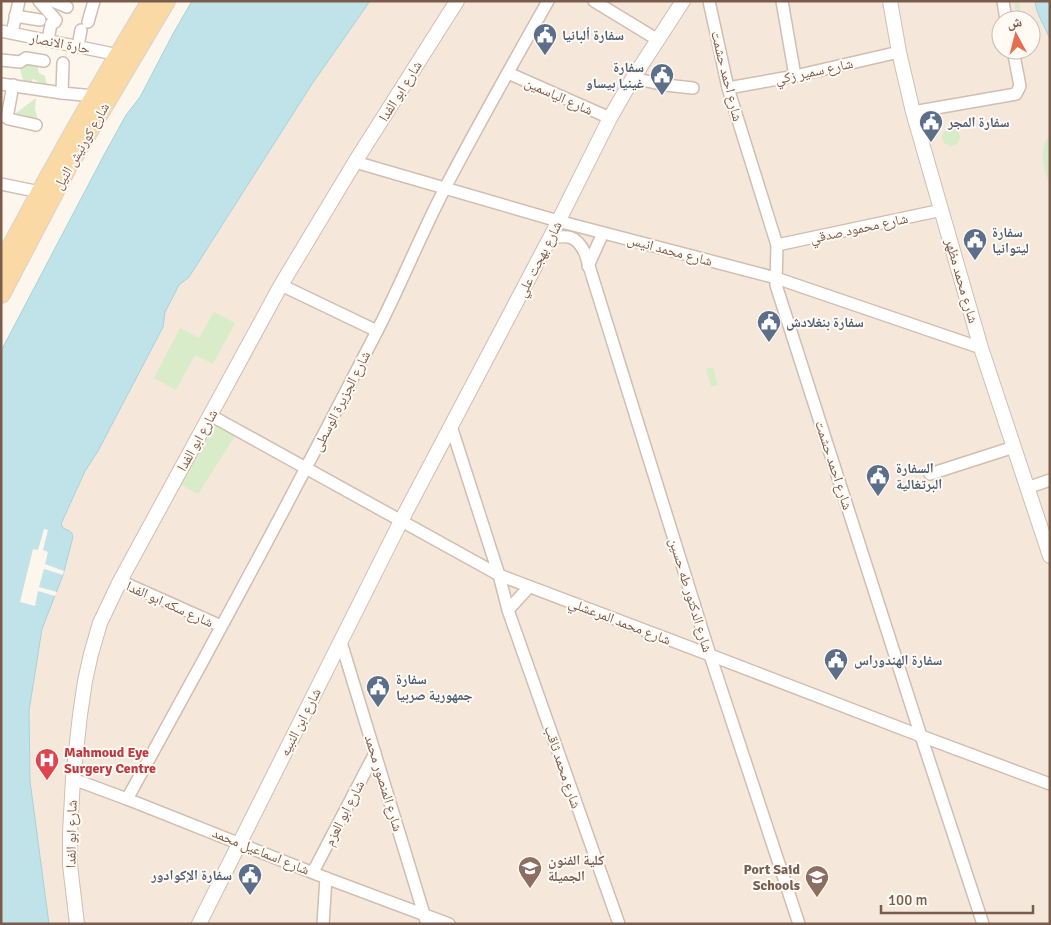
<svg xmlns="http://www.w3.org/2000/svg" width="1051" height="925" font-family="Signika,'Noto Naskh Arabic',sans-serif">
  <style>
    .residential { fill: #f5e8da; fill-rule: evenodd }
    .green { fill: #d8ecc9 }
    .water { fill: #bfe3e8; stroke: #a5d3da }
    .pier { fill: #fdf6ec }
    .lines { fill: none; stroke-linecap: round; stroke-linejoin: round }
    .minor-casing { stroke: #d1beb0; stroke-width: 14 }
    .tertiary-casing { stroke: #d1beb0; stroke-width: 16 }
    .primary-casing { stroke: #dad1cd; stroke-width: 20 }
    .minor { stroke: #fff; stroke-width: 11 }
    .tertiary { stroke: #fff; stroke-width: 14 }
    .primary { stroke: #fbd9a5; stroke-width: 18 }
    .labels { text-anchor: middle; stroke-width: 4; stroke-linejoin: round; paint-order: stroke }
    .service-label { font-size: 14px; font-weight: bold; fill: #4e5e75; stroke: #fffaf3; text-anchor: start }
    .street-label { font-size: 14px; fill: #7a5c4d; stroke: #fffaf3 }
    .health-label { font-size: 14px; font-weight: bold; fill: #be3a42; stroke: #fffaf3; text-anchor: start }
    .education-label { font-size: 14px; font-weight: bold; fill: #785e54; stroke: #fffaf3; text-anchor: start }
  </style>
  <rect width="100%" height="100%" fill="#fdf6ec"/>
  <path class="residential" d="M 297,1 L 1050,1 L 1050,924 L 1,924 L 1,546 ZM 1001,20 L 1031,20 L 1031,50 L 1001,50 Z"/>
  <g class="green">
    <polygon points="1014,1 1019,1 1022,20 1017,20"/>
    <polygon points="36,60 39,73 45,76 47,86 33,79 29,85 24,84 20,69 24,62"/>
    <polygon points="36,98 35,109 37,116 36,121 24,121 16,113"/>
    <circle cx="951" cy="137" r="9"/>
    <path d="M 1050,133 L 1050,185 C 1042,168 1039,149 1050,133 Z"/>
    <polygon points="214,312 235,323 213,364 195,355 176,390 154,378 180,328 199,338"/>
    <polygon points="713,367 718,385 711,387 706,369"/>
    <polygon points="211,419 235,436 198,494 178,483"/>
  </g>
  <g class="water">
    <path d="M 192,1 L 370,1 L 312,84 L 189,277 L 179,285 L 165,312 L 163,327 L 98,451 L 85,471 L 61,524 L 63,528 C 68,530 72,531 73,537 L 63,575 L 42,629 L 29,711 L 30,781 L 49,924 L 1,924 L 1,351 L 104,155 L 126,115 L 140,97 L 174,32 Z"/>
    <path d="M 1035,1 L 1050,1 L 1050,39 C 1045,26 1036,14 1035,1 Z"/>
  </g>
  <polygon class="pier" points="44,529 48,530 43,550 48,552 45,564 64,571 63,575 44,569 39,587 57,592 55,596 38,591 35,606 20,602 33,549 38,550"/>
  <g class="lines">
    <g class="minor-casing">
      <g id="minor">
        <polyline points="39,1 56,20 55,22 51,24 48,40"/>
        <polyline points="52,1 67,7"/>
        <polyline points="594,1 658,40"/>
        <polyline points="709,1 728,88 777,245 776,285 921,736 983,924"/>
        <polyline points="782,1 795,76"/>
        <polyline points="1003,1 1006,20"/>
        <polyline points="15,16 40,20"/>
        <polyline points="88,22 94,1"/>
        <polyline points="1,31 119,55"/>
        <polyline points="12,33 19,1"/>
        <polyline points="78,46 81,30"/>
        <polyline points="1,60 20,62 26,58 44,61"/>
        <polyline points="508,73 610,118"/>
        <polyline points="633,78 665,85 693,88"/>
        <polyline points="1,84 62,93 94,96"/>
        <polyline points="13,85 7,118 9,119 36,125"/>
        <polyline points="728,88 795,76 899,52"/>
        <polyline points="62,93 63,63"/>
        <polyline points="913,112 1016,94 1020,86 1013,50"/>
        <polyline points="355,162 558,221 776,278 981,348"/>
        <polyline points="1,184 40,192"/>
        <path d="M 550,238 C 568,235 576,235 585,253 L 710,655 L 799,924"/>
        <polyline points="777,245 942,210"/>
        <polyline points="588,266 603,233"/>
        <polyline points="281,285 377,331"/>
        <polyline points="210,415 499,575 710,655 921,736 1050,784"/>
        <polyline points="451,426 499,575 508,610 619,924"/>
        <polyline points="930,474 1014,447"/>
        <polyline points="1027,488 1050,480"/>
        <polyline points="120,581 221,626"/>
        <polyline points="508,610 529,587"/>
        <polyline points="341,642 427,924"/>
        <polyline points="73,779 127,799 326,878 449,924"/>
        <path d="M 127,799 C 212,646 295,491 375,335 C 400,287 420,236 445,188 C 478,125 513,63 548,1"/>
        <polyline points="313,872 375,753"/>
        <polyline points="323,924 326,878"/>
      </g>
    </g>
    <g class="tertiary-casing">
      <g id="tertiary">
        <polyline points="890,1 899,52 913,112 981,348 1050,556"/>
        <polyline points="77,924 70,865 70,833 73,779 80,715 85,681 91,654 100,623 120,581 281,285 355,162 457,1"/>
        <polyline points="199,924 401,521 550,238 610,118 633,78 683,1"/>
      </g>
    </g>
    <g class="primary-casing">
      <g id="primary">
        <path d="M 1,266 C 48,176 98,88 151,1"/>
        <polyline points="1,294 68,166 166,1"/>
      </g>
    </g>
    <use href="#minor" class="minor"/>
    <use href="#tertiary" class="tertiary"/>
    <use href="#primary" class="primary"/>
  </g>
  <defs>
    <g id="civic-pin" transform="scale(1.25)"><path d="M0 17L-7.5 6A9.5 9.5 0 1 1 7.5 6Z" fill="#5c6f8a" stroke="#fffaf3"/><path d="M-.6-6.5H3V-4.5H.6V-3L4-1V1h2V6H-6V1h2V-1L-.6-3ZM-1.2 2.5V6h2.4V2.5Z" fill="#fff"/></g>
    <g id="hospital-pin" transform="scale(1.25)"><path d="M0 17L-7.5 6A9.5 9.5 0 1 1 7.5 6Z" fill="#e0444e" stroke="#fffaf3"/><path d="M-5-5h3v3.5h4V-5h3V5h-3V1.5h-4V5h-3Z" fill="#fff"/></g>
    <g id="university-pin" transform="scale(1.25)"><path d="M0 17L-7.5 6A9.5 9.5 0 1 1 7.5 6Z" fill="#8d6e63" stroke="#fffaf3"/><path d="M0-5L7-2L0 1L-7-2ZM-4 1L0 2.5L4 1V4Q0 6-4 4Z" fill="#fff"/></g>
    <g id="school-pin" transform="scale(1.25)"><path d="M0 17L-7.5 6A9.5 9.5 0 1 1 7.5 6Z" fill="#8d6e63" stroke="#fffaf3"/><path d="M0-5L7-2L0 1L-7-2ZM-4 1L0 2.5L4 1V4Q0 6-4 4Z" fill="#fff"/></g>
  </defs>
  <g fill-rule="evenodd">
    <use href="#civic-pin" x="545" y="35"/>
    <use href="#civic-pin" x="662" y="75"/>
    <use href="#civic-pin" x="931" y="122"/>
    <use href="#civic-pin" x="975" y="240"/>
    <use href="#civic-pin" x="769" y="322"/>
    <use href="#civic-pin" x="878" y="476"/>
    <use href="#civic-pin" x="836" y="660"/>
    <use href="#civic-pin" x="378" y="687"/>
    <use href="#hospital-pin" x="47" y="760"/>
    <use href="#university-pin" x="530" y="868"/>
    <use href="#civic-pin" x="250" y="875"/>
    <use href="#school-pin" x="817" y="877"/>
  </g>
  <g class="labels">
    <g class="service-label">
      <text x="562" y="40">سفارة ألبانيا</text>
      <text x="644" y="72" text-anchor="end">سفارة<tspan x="644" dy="16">غينيا بيساو</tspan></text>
      <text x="948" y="127">سفارة المجر</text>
      <text x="992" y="237">سفارة<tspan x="992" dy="16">ليتوانيا</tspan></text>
      <text x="786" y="327">سفارة بنغلادش</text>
      <text x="896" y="473">السفارة<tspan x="896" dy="16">البرتغالية</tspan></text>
      <text x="854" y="665">سفارة الهندوراس</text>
      <text x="396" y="684">سفارة<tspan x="396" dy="16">جمهورية صربيا</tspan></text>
      <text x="232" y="880" text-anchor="end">سفارة الإكوادور</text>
    </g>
    <g class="street-label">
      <text transform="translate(60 43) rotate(11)" y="5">حارة الانصار</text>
      <text transform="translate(814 71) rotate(-12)" y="5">شارع سمير زكي</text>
      <text transform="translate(727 76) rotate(76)" y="5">شارع احمد حشمت</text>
      <text transform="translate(400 91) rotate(-58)" y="5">شارع ابو الفدا</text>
      <text transform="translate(559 96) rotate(24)" y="5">شارع الياسمين</text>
      <text transform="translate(81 146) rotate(-60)" y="5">شارع كورنيش النيل</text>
      <text transform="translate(859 228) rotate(-12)" y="5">شارع محمود صدقي</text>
      <text transform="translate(670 250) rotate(15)" y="5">شارع محمد انيس</text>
      <text transform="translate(539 259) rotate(-63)" y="5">شارع بهجت علي</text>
      <text transform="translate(962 281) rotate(74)" y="5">شارع محمد مظهر</text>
      <text transform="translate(341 401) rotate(-63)" y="5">شارع الجزيرة الوسطى</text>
      <text transform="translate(197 440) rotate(-61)" y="5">شارع ابو الفدا</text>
      <text transform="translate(834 465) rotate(72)" y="5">شارع احمد حشمت</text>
      <text transform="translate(691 595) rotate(73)" y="5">شارع الدكتور طه حسين</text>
      <text transform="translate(170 604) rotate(24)" y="5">شارع سكه ابو الفدا</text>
      <text transform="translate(620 621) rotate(21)" y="5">شارع محمد المرعشلي</text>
      <text transform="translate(300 722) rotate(-63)" y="5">شارع ابن النبيه</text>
      <text transform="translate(563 767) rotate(71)" y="5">شارع محمد ثاقب</text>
      <text transform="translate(384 783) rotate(73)" y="5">شارع المنصور محمد</text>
      <text transform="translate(344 813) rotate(-63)" y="5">شارع ابو العزم</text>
      <text transform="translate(71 834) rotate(-89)" y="5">شارع ابو الفدا</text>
      <text transform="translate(261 851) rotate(22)" y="5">شارع اسماعيل محمد</text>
    </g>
    <g class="health-label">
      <text x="64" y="757">Mahmoud Eye<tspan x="64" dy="16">Surgery Centre</tspan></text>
    </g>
    <g class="education-label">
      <text x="548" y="865">كلية الفنون<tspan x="548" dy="16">الجميلة</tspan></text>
      <text x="800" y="874" text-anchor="end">Port Said<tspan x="800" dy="16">Schools</tspan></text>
    </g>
  </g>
  <rect width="1051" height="925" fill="none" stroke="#7a5c4d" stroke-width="5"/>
  <g transform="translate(1016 35) rotate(353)"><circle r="24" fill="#fffaf3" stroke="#cabbb1"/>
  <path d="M0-4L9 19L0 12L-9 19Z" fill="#e76f51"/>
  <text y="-8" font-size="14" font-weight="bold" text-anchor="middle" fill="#7a5c4d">ش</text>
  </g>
  <path d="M881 905v8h152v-8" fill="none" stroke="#7a5c4d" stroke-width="2.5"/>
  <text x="888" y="905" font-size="15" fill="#7a5c4d" stroke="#fffaf3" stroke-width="4" paint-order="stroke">100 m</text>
</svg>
